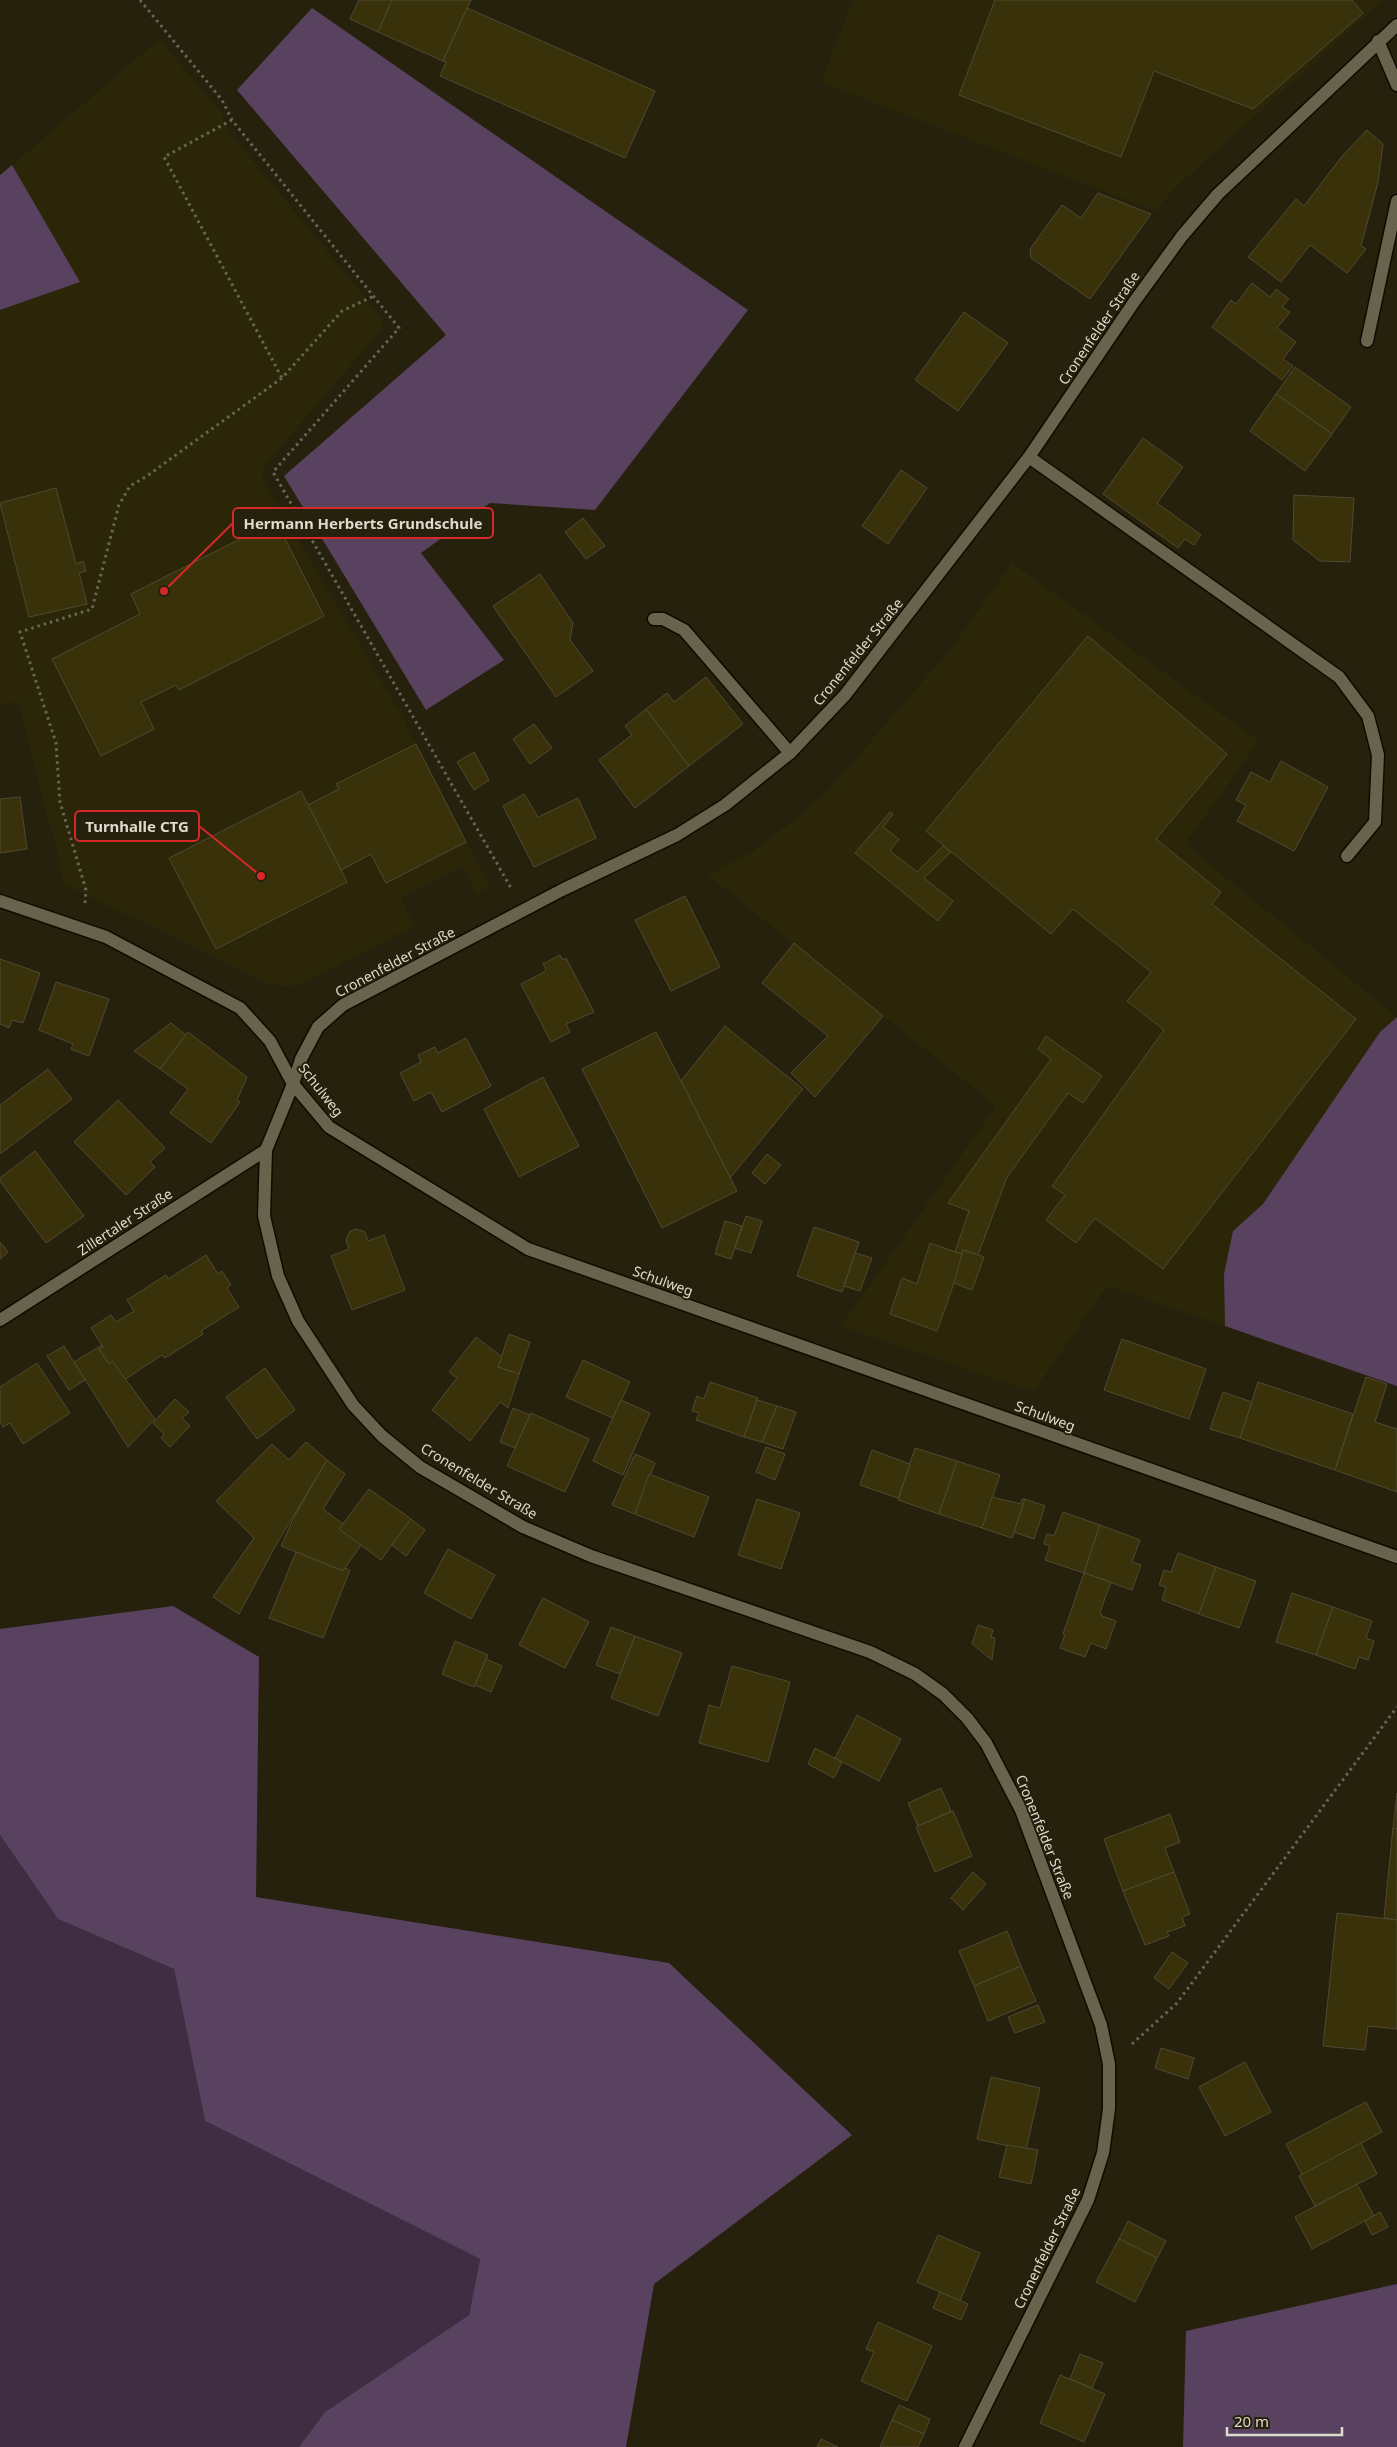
<svg xmlns="http://www.w3.org/2000/svg" width="1397" height="2447" font-family="'Noto Sans',sans-serif">
  <style>
    .built { fill: #2c2609 }
    .green { fill: #3f2d44 }
    .forest { fill: #59425f }
    .building { fill: #393109; stroke: #4e4a34 }
    .lines { fill: none; stroke-linecap: round; stroke-linejoin: round }
    .lane-casing { stroke: #0f0b00; stroke-width: 15 }
    .street-casing { stroke: #0f0b00; stroke-width: 15 }
    .path { stroke: #6a6655; stroke-width: 3; stroke-dasharray: 2.5 4; stroke-linecap: butt }
    .lane { stroke: #68634c; stroke-width: 12 }
    .street { stroke: #68634c; stroke-width: 12 }
    .labels { text-anchor: middle; stroke-width: 4; stroke-linejoin: round; paint-order: stroke }
    .street-label { font-size: 14px; fill: #dddace; stroke: #26210d }
    .leader { fill: none; stroke: #d62828; stroke-width: 2 }
    .callout-dot { fill: #d62828; stroke: #26210d; stroke-width: 2 }
    .callout { fill: #26210d; stroke: #d62828; stroke-width: 2 }
    .callout-label { font-size: 15px; text-anchor: middle; font-weight: bold; fill: #dddace }
  </style>
  <rect width="100%" height="100%" fill="#26210d"/>
  <g class="built">
    <polygon points="853,0 1383,0 1175,188 1155,211 821,82"/>
    <polygon points="159,39 221,112 230,133 381,317 382,329 264,466 262,479 400,712 490,888 477,894 463,867 401,898 414,926 298,985 285,986 269,984 62,883 60,863 18,702 0,705 0,310 80,282 12,165"/>
    <polygon points="1012,563 1259,741 1185,844 1397,1017 1380,1032 1263,1204 1233,1231 1224,1274 1225,1326 1107,1286 1033,1392 841,1326 996,1106 708,875 749,854 802,814 832,786 951,649"/>
  </g>
  <polygon class="green" points="0,1835 58,1919 174,1969 205,2121 480,2259 469,2315 325,2412 299,2447 0,2447"/>
  <g class="forest">
    <polygon points="312,8 748,310 595,510 490,503 421,553 504,660 426,710 284,476 446,335 237,90"/>
    <polygon points="12,165 80,282 0,310 0,175"/>
    <polygon points="1397,1017 1397,1386 1225,1326 1224,1274 1233,1231 1263,1204 1380,1032"/>
    <polygon points="173,1606 259,1657 256,1897 669,1963 852,2135 654,2284 626,2447 299,2447 325,2412 469,2315 480,2259 205,2121 174,1969 58,1919 0,1835 0,1629"/>
    <polygon points="1397,2284 1397,2447 1183,2447 1186,2331"/>
  </g>
  <g class="building">
    <polygon points="359,0 392,0 378,32 350,19"/>
    <polygon points="392,0 471,0 443,61 378,32"/>
    <polygon points="995,0 1352,0 1363,13 1253,109 1154,71 1121,157 959,95"/>
    <polygon points="467,8 655,91 625,158 440,76 446,62 443,61"/>
    <polygon points="1367,130 1383,144 1378,182 1361,246 1366,249 1347,273 1310,245 1281,282 1248,257 1296,199 1304,206 1343,155"/>
    <polygon points="1098,193 1151,214 1090,299 1031,258 1030,249 1062,205 1081,218"/>
    <polygon points="1252,283 1270,297 1276,289 1289,299 1282,307 1290,312 1277,328 1296,342 1283,359 1293,366 1282,380 1212,327 1231,300 1236,304"/>
    <polygon points="964,312 1008,343 958,411 915,380"/>
    <polygon points="1295,367 1351,407 1332,434 1276,394"/>
    <polygon points="1276,394 1332,434 1305,471 1250,431"/>
    <polygon points="1143,438 1183,467 1157,503 1201,535 1194,545 1185,539 1178,548 1103,494"/>
    <polygon points="901,470 927,488 888,544 862,526"/>
    <polygon points="56,488 76,564 83,561 86,571 79,573 87,604 29,617 0,503"/>
    <polygon points="1294,495 1354,498 1350,562 1320,561 1293,540"/>
    <polygon points="583,518 605,546 586,559 565,532"/>
    <polygon points="276,521 324,616 179,690 176,685 141,702 154,729 101,756 52,659 140,614 131,594"/>
    <polygon points="540,574 573,623 570,640 593,671 556,697 493,606"/>
    <polygon points="1088,636 1227,754 1156,839 1221,892 1212,904 1356,1019 1163,1269 1095,1218 1076,1243 1046,1220 1065,1195 1052,1186 1164,1030 1127,1001 1151,972 1073,909 1051,934 926,831"/>
    <polygon points="706,677 743,724 689,766 646,709 667,693 674,702"/>
    <polygon points="646,709 689,766 635,808 599,760 632,735 625,726"/>
    <polygon points="534,724 552,748 530,764 513,739"/>
    <polygon points="416,744 466,842 386,883 371,854 341,870 308,805 339,789 336,784"/>
    <polygon points="474,752 489,780 474,790 457,762"/>
    <polygon points="1281,761 1328,787 1294,851 1237,821 1246,805 1236,800 1251,772 1270,782"/>
    <polygon points="301,791 347,882 216,949 169,858"/>
    <polygon points="524,794 538,817 578,798 596,838 534,867 503,806"/>
    <polygon points="20,797 27,849 0,853 0,799"/>
    <polygon points="890,812 893,814 883,827 899,839 890,851 917,872 943,846 951,852 924,878 953,901 938,921 855,853"/>
    <polygon points="685,896 720,967 671,991 635,920"/>
    <polygon points="794,943 883,1016 815,1097 791,1073 828,1036 762,983"/>
    <polygon points="560,955 563,960 566,958 594,1012 566,1024 570,1032 551,1042 521,984 544,972 546,969 543,964"/>
    <polygon points="0,959 40,973 23,1023 12,1020 9,1028 0,1024"/>
    <polygon points="56,982 109,999 89,1056 71,1049 73,1044 39,1030"/>
    <polygon points="171,1023 186,1035 160,1069 134,1051"/>
    <polygon points="725,1026 803,1089 730,1178 681,1081"/>
    <polygon points="188,1032 247,1077 237,1100 240,1102 211,1143 170,1113 188,1089 160,1069"/>
    <polygon points="656,1032 737,1191 662,1228 582,1069"/>
    <polygon points="1046,1036 1102,1076 1083,1103 1068,1093 1007,1177 978,1255 963,1250 962,1254 955,1252 969,1211 948,1203 1051,1059 1038,1049"/>
    <polygon points="466,1038 491,1086 442,1112 431,1092 414,1101 400,1073 421,1062 418,1055 435,1047 438,1053"/>
    <polygon points="48,1069 72,1099 0,1154 0,1105"/>
    <polygon points="543,1077 579,1146 519,1177 484,1109"/>
    <polygon points="118,1100 165,1148 150,1162 155,1167 126,1195 74,1142"/>
    <polygon points="35,1151 84,1216 46,1243 0,1181 0,1178"/>
    <polygon points="767,1154 781,1165 765,1184 752,1173"/>
    <polygon points="746,1216 762,1221 751,1253 735,1248"/>
    <polygon points="725,1221 742,1226 731,1259 715,1254"/>
    <polygon points="814,1227 859,1242 842,1292 797,1276"/>
    <polygon points="356,1229 365,1232 368,1241 384,1235 405,1290 352,1310 331,1256 349,1249 346,1240 350,1231"/>
    <polygon points="0,1242 8,1252 0,1259"/>
    <polygon points="930,1243 964,1255 937,1331 890,1314 902,1278 917,1284"/>
    <polygon points="963,1250 984,1257 972,1290 954,1283"/>
    <polygon points="855,1253 872,1258 860,1291 844,1286"/>
    <polygon points="206,1255 218,1274 222,1271 231,1285 227,1288 239,1307 201,1331 203,1334 165,1358 162,1355 124,1380 112,1361 109,1364 99,1349 103,1347 91,1328 111,1315 116,1322 134,1311 127,1300 166,1275 168,1279"/>
    <polygon points="509,1334 530,1342 519,1374 498,1367"/>
    <polygon points="476,1337 502,1357 498,1367 519,1374 508,1408 500,1402 470,1441 432,1410 457,1378 449,1372"/>
    <polygon points="1122,1339 1206,1369 1189,1419 1104,1390"/>
    <polygon points="102,1345 103,1347 99,1349 109,1364 112,1361 155,1419 128,1447 74,1362"/>
    <polygon points="64,1346 85,1380 69,1390 47,1356"/>
    <polygon points="583,1360 630,1382 613,1418 566,1397"/>
    <polygon points="37,1363 70,1413 23,1444 10,1423 3,1427 0,1422 0,1387"/>
    <polygon points="265,1368 295,1410 257,1439 226,1397"/>
    <polygon points="1366,1377 1387,1384 1375,1422 1397,1429 1397,1492 1335,1470"/>
    <polygon points="710,1382 758,1398 744,1437 696,1420 699,1413 692,1411 697,1396 704,1399"/>
    <polygon points="1258,1382 1353,1414 1335,1470 1240,1438"/>
    <polygon points="1223,1392 1252,1402 1240,1438 1210,1429"/>
    <polygon points="175,1399 189,1412 182,1418 190,1426 170,1447 161,1438 164,1434 153,1423"/>
    <polygon points="621,1400 650,1413 623,1475 593,1461"/>
    <polygon points="757,1400 777,1406 762,1442 744,1437"/>
    <polygon points="777,1406 796,1412 783,1449 762,1442"/>
    <polygon points="513,1408 530,1415 515,1448 500,1442"/>
    <polygon points="531,1413 589,1439 565,1492 507,1466"/>
    <polygon points="306,1442 327,1460 276,1545 239,1614 213,1597 254,1538 216,1501 272,1444 289,1460"/>
    <polygon points="766,1447 785,1454 775,1480 756,1472"/>
    <polygon points="915,1448 957,1461 939,1514 898,1500"/>
    <polygon points="872,1450 910,1464 898,1498 860,1485"/>
    <polygon points="635,1454 655,1463 635,1514 612,1505"/>
    <polygon points="327,1460 345,1474 323,1509 343,1524 339,1529 361,1545 343,1571 281,1546 294,1517"/>
    <polygon points="957,1461 1000,1475 982,1528 939,1514"/>
    <polygon points="649,1474 709,1497 694,1537 635,1514"/>
    <polygon points="369,1489 411,1519 381,1560 339,1529"/>
    <polygon points="992,1497 1021,1504 1022,1499 1025,1499 1012,1538 982,1528"/>
    <polygon points="757,1499 800,1513 781,1569 738,1555"/>
    <polygon points="1025,1499 1045,1506 1034,1539 1014,1532"/>
    <polygon points="1063,1512 1100,1525 1084,1573 1045,1560 1050,1546 1044,1544 1047,1534 1054,1536"/>
    <polygon points="411,1519 425,1530 406,1556 392,1545"/>
    <polygon points="1100,1525 1140,1540 1132,1562 1141,1565 1132,1590 1084,1573"/>
    <polygon points="448,1549 495,1575 471,1619 424,1593"/>
    <polygon points="296,1552 343,1571 344,1568 350,1570 323,1638 269,1618"/>
    <polygon points="1178,1553 1216,1567 1199,1614 1162,1600 1166,1587 1159,1585 1164,1570 1171,1572"/>
    <polygon points="1216,1567 1256,1581 1239,1628 1199,1614"/>
    <polygon points="1084,1573 1111,1582 1100,1612 1102,1616 1116,1621 1106,1649 1091,1643 1085,1657 1060,1648 1065,1635 1063,1634"/>
    <polygon points="1292,1593 1333,1607 1316,1655 1276,1642"/>
    <polygon points="543,1598 589,1622 565,1668 519,1645"/>
    <polygon points="1333,1607 1372,1621 1366,1638 1374,1641 1368,1660 1359,1657 1355,1669 1316,1655"/>
    <polygon points="978,1625 993,1630 991,1637 995,1638 992,1660 972,1644"/>
    <polygon points="611,1627 635,1636 620,1674 596,1665"/>
    <polygon points="635,1636 682,1653 658,1716 611,1698"/>
    <polygon points="455,1641 488,1655 474,1687 442,1674"/>
    <polygon points="486,1659 502,1666 491,1692 475,1685"/>
    <polygon points="732,1666 790,1682 768,1762 699,1743 709,1705 720,1708"/>
    <polygon points="857,1715 901,1739 879,1781 835,1758"/>
    <polygon points="815,1748 842,1762 834,1778 808,1764"/>
    <polygon points="941,1788 951,1811 918,1826 908,1803"/>
    <polygon points="1397,1793 1397,1829 1393,1828"/>
    <polygon points="953,1811 972,1856 935,1872 916,1827"/>
    <polygon points="1170,1814 1180,1842 1165,1848 1174,1872 1123,1891 1104,1839"/>
    <polygon points="1393,1828 1397,1829 1397,1920 1384,1918"/>
    <polygon points="973,1872 986,1884 963,1910 951,1898"/>
    <polygon points="1174,1872 1190,1914 1182,1917 1185,1926 1167,1932 1169,1936 1145,1945 1123,1891"/>
    <polygon points="1337,1913 1397,1920 1397,2029 1368,2026 1365,2050 1323,2046"/>
    <polygon points="1007,1931 1021,1966 974,1986 959,1951"/>
    <polygon points="1172,1952 1188,1963 1169,1989 1154,1978"/>
    <polygon points="1021,1966 1036,2001 988,2021 974,1986"/>
    <polygon points="1038,2005 1045,2022 1015,2033 1008,2017"/>
    <polygon points="1161,2048 1194,2058 1188,2079 1155,2068"/>
    <polygon points="1245,2062 1271,2112 1225,2136 1199,2087"/>
    <polygon points="991,2077 1040,2088 1026,2150 977,2139"/>
    <polygon points="1366,2102 1382,2132 1302,2175 1286,2144"/>
    <polygon points="1361,2143 1377,2174 1315,2206 1299,2176"/>
    <polygon points="1007,2145 1038,2150 1031,2184 999,2177"/>
    <polygon points="1357,2184 1374,2216 1312,2249 1295,2217"/>
    <polygon points="1380,2212 1388,2227 1372,2235 1365,2221"/>
    <polygon points="1128,2221 1166,2241 1157,2258 1119,2239"/>
    <polygon points="938,2235 980,2253 960,2301 917,2282"/>
    <polygon points="1119,2239 1157,2258 1135,2302 1096,2282"/>
    <polygon points="940,2292 968,2304 961,2320 933,2308"/>
    <polygon points="878,2322 932,2346 907,2401 861,2381 874,2352 866,2349"/>
    <polygon points="1080,2354 1103,2363 1092,2388 1070,2379"/>
    <polygon points="1060,2375 1105,2394 1084,2442 1040,2423"/>
    <polygon points="899,2405 930,2419 924,2434 892,2420"/>
    <polygon points="892,2420 924,2434 918,2447 880,2447"/>
    <polygon points="821,2439 838,2447 817,2447"/>
  </g>
  <g class="lines">
    <g class="lane-casing">
      <g id="lane">
        <polyline points="1378,41 1397,85"/>
        <polyline points="1367,341 1397,201"/>
        <polyline points="1029,457 1339,677 1368,716 1378,755 1375,822 1347,856"/>
        <polyline points="654,619 663,619 684,630 790,753"/>
      </g>
    </g>
    <g class="street-casing">
      <g id="street">
        <polyline points="0,901 106,937 240,1008 270,1041 293,1084 329,1127 528,1249 1397,1557"/>
        <polyline points="0,1320 266,1150"/>
        <polyline points="965,2447 1088,2200 1103,2153 1109,2109 1109,2064 1101,2025 1021,1810 986,1743 967,1718 943,1694 915,1674 870,1652 591,1556 523,1527 420,1467 382,1436 353,1405 298,1321 278,1276 264,1216 266,1150 293,1084 301,1059 318,1027 343,1005 562,890 677,835 725,805 790,753 845,695 1029,457 1134,302 1182,236 1218,194 1397,25"/>
      </g>
    </g>
    <g class="path">
      <polyline points="140,0 222,100 232,120 399,328 273,472 511,888"/>
      <polyline points="232,120 164,157 282,378"/>
      <polyline points="85,903 86,890 60,802 56,743 20,632 92,609 119,505 130,486 147,476 282,378 342,311 374,296"/>
      <polyline points="1132,2044 1177,2003 1397,1707"/>
    </g>
    <use href="#lane" class="lane"/>
    <use href="#street" class="street"/>
  </g>
  <g class="labels">
    <g class="street-label">
      <text transform="translate(1099 328) rotate(-56)" y="5">Cronenfelder Straße</text>
      <text transform="translate(858 652) rotate(-51)" y="5">Cronenfelder Straße</text>
      <text transform="translate(395 962) rotate(-28)" y="5">Cronenfelder Straße</text>
      <text transform="translate(321 1090) rotate(52)" y="5">Schulweg</text>
      <text transform="translate(125 1222) rotate(-33)" y="5">Zillertaler Straße</text>
      <text transform="translate(663 1281) rotate(20)" y="5">Schulweg</text>
      <text transform="translate(1045 1416) rotate(20)" y="5">Schulweg</text>
      <text transform="translate(479 1481) rotate(31)" y="5">Cronenfelder Straße</text>
      <text transform="translate(1045 1837) rotate(68)" y="5">Cronenfelder Straße</text>
      <text transform="translate(1047 2248) rotate(-64)" y="5">Cronenfelder Straße</text>
    </g>
  </g>
  <path class="leader" d="M164 591L233 523M261 876L199 826"/>
  <g class="callout-dot">
    <circle cx="164" cy="591" r="5"/>
    <circle cx="261" cy="876" r="5"/>
  </g>
  <g class="callout">
    <rect x="233" y="508" width="260" height="30" rx="5"/>
    <rect x="75" y="811" width="124" height="30" rx="5"/>
  </g>
  <g class="callout-label">
    <text x="363" y="529">Hermann Herberts Grundschule</text>
    <text x="137" y="832">Turnhalle CTG</text>
  </g>
  <path d="M1227 2427v8h115v-8" fill="none" stroke="#dddace" stroke-width="2.5"/>
  <text x="1234" y="2427" font-size="15" fill="#dddace" stroke="#26210d" stroke-width="4" paint-order="stroke">20 m</text>
</svg>
